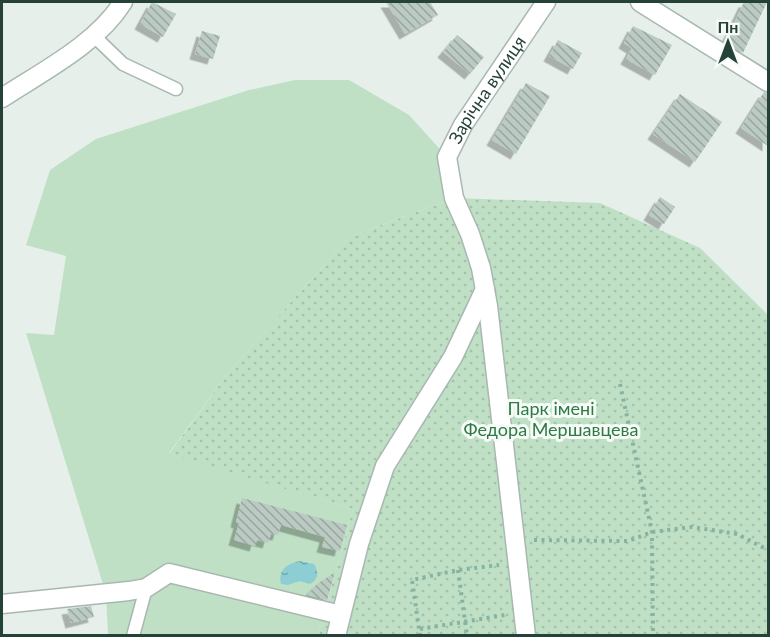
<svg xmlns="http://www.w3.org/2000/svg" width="770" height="637" font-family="Lato,sans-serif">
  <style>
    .green { fill: #bfe0c5 }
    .park { fill: url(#park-dots) }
    .water { fill: url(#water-ripples) }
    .building { fill: url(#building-back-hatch); filter: url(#shadow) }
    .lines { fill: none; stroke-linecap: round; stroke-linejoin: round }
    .lane-casing { stroke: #a8b8b1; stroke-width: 15 }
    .street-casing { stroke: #a8b8b1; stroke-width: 21 }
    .path { stroke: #86b3a2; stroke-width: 4; stroke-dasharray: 3 4.5; stroke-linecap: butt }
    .lane { stroke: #fff; stroke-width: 12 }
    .street { stroke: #fff; stroke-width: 18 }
    .labels { text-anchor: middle; stroke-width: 6; stroke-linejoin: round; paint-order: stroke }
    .street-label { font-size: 18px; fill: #244238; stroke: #f7fbf8 }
    .park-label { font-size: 18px; fill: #2d7a45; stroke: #f7fbf8 }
  </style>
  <defs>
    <pattern id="park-dots" width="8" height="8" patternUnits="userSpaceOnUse" patternTransform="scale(1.5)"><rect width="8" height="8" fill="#bfe0c5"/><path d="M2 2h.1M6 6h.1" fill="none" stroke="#a4c1aa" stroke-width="1.8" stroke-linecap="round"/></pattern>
    <pattern id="water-ripples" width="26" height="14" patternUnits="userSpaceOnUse" patternTransform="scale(1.5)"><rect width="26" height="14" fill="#8dced4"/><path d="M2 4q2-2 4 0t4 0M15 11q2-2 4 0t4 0" fill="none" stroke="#73a9ad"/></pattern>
    <pattern id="building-back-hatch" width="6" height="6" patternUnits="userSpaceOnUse" patternTransform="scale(1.5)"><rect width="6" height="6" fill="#bbcac3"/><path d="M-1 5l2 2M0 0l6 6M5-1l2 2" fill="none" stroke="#98a69f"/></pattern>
    <filter id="shadow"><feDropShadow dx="-5.5" dy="5.5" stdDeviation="0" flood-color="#0004"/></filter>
  </defs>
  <rect width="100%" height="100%" fill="#e6efea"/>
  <polygon class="green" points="295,80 349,80 409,115 447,157 454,198 349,237 229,372 169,453 353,509 318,635 108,635 106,594 26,333 54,335 66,256 26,245 50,170 96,139 249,90"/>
  <polygon class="park" points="454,198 600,203 700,248 768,315 768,635 318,635 353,509 169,454 229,372 349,237"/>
  <path class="water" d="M 300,561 L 314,564 C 319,572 319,579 310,584 L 299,581 L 288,585 L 281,584 C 278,569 287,564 300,561 Z"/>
  <g class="building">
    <polygon points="152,2 176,14 163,37 140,24"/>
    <polygon points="386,2 430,2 438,15 405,34"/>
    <polygon points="744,2 767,2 743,53 725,42"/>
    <polygon points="633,26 672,45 655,75 626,59 632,48 624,43"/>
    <polygon points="202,31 220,36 213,59 195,54"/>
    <polygon points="457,35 484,57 470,74 443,52"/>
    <polygon points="558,40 582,53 573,69 549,56"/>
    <polygon points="526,83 550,96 516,154 492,140"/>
    <polygon points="764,92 768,93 768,146 741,128"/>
    <polygon points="680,94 722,122 695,162 653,134"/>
    <polygon points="660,197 675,207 664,224 649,215"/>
    <polygon points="242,498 347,525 340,551 322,547 325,537 281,525 278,535 271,534 268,543 257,540 255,546 234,540 239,523 236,522"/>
    <polygon points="335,572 327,600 307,595 317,584"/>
    <polygon points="91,606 94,617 71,623 67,609"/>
  </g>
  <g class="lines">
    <g class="lane-casing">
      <g id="lane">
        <polyline points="94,36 123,64 176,89"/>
        <polyline points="133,636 146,588"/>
      </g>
    </g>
    <g class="street-casing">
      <g id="street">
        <polyline points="640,2 768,82"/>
        <path d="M 2,98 C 43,71 97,44 123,2"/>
        <polyline points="2,604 129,591 146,588 169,573 341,615"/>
        <polyline points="336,636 359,544 385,466 453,357 485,289"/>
        <path id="s1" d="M 526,636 L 488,306 L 481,268 L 470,234 L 454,198 L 447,157 L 463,125 L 546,2"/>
      </g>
    </g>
    <g class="path">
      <polyline points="620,384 652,532 653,636"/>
      <polyline points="534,540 628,541 652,532 692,527 737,534 768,550"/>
      <polyline points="458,570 467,636"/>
      <polyline points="420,629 505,615"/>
      <polyline points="420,636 412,580 458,570 499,565"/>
    </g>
    <use href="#lane" class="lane"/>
    <use href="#street" class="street"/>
  </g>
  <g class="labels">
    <g class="street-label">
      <text dy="6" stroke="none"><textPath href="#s1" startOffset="566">Зарічна вулиця</textPath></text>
    </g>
    <g class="park-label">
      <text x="551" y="415">Парк імені<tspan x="551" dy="21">Федора Мершавцева</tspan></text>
    </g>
  </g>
  <rect width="770" height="637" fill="none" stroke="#244238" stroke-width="6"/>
  <g transform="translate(728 42)" stroke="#f7fbf8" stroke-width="4.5" paint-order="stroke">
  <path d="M0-4.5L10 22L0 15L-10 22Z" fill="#244238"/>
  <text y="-9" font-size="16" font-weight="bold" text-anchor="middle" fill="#244238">Пн</text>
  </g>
</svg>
